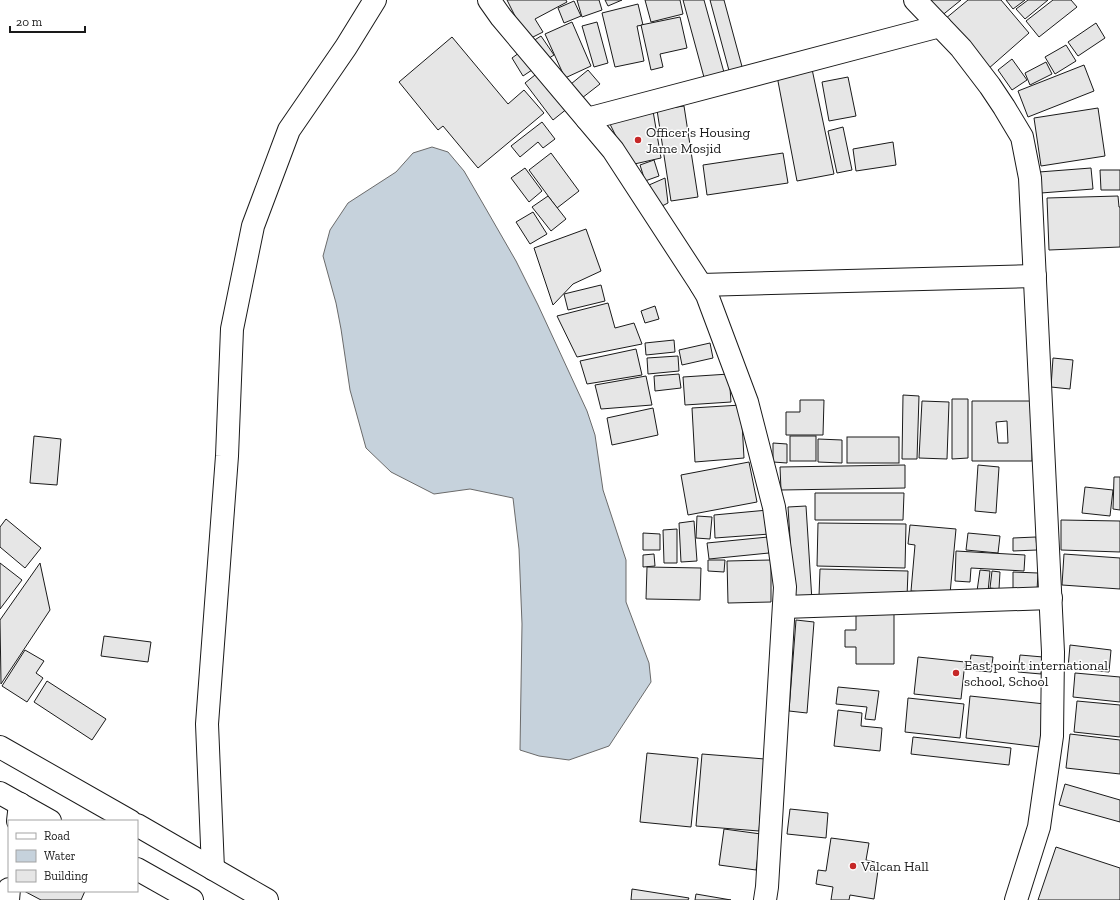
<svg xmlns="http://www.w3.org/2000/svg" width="1120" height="900" font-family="'Zilla Slab',serif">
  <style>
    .water { fill: #c6d2dc; stroke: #6a6a6a }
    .building { fill: #e6e6e6; stroke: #1a1a1a; fill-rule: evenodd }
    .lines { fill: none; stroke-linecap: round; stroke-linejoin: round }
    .minor-casing { stroke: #1a1a1a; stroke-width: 24 }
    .trunk-casing { stroke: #1a1a1a; stroke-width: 24 }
    .minor { stroke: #fff; stroke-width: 22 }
    .trunk { stroke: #fff; stroke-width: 22 }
    .poi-dot { fill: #c62828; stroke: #fff; stroke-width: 1.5 }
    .labels { text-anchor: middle; stroke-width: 3; stroke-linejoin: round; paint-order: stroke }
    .poi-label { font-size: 14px; fill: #1a1a1a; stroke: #fff; text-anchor: start }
  </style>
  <rect width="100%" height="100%" fill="#fff"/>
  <polygon class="water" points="432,147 448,152 464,171 482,202 516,261 538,305 587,411 595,435 603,490 626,560 626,602 649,663 651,682 609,746 569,760 539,756 520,750 522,624 519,549 513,498 470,489 434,494 391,472 366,448 350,390 341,329 336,303 323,256 330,230 348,203 396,172 413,153"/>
  <g class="building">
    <polygon points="507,0 566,0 567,2 535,19 543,32 527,40"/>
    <polygon points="577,0 599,0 602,10 582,17"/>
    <polygon points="605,0 622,0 608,6"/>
    <polygon points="645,0 680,0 683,14 651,22"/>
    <polygon points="683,0 704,0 725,76 705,81"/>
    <polygon points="710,0 724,0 744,74 731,78"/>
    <polygon points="926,0 961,0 940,17"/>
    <polygon points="968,0 1001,0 1029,33 988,69 945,19"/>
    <polygon points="1006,0 1025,0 1013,9"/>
    <polygon points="1028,0 1048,0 1025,19 1016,9"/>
    <polygon points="1053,0 1071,0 1077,7 1039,37 1026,21"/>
    <polygon points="574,1 581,16 564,23 558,8"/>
    <polygon points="638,4 643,25 637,26 644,61 615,67 602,13"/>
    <polygon points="680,17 687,48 660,54 663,67 651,70 641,25"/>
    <polygon points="572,22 591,66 565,78 545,34"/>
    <polygon points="597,22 608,63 594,67 582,26"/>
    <polygon points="1096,23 1105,38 1078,56 1068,42"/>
    <polygon points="541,36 554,55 546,60 533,41"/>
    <polygon points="452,37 508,104 524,90 544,113 478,168 443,126 438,130 399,82"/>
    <polygon points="1066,45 1076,61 1055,74 1045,57"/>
    <polygon points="523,50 535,68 523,76 512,58"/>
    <polygon points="1012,59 1027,80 1012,90 998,70"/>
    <polygon points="1046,62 1052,74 1030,85 1025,73"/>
    <polygon points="1084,65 1094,91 1028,117 1018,91"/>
    <polygon points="812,69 834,174 797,181 777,76"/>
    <polygon points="588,70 600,84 582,98 571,84"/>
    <polygon points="540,71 568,108 553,120 525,83"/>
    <polygon points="848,77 856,116 829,121 822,82"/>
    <polygon points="684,106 698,197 671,201 657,110"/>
    <polygon points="1098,108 1105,156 1041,166 1034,118"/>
    <polygon points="653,111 661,158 630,165 609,122"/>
    <polygon points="542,122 555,139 543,148 538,142 520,157 511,146"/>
    <polygon points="843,127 852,170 837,173 828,131"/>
    <polygon points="893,142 896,165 856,171 853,149"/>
    <polygon points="551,153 579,191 557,208 529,170"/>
    <polygon points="783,153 788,183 707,195 703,165"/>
    <polygon points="654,160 659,176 645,181 640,165"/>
    <polygon points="525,168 542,191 529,202 511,178"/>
    <polygon points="1091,168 1093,189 1041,193 1039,172"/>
    <polygon points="1100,170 1120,170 1120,190 1101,190"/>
    <polygon points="665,178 668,203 660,207 649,185"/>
    <polygon points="548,196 566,219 551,231 532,207"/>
    <polygon points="1118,196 1119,207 1120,207 1120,247 1049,250 1047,198"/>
    <polygon points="533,212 547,234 530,244 516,222"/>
    <polygon points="586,229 601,271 573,284 553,305 534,248"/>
    <polygon points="601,285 605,301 568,310 564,294"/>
    <polygon points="608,303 615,328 634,323 642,344 577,357 557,316"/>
    <polygon points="655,306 659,319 645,323 641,311"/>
    <polygon points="674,340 675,352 646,355 645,343"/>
    <polygon points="710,343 713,358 682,365 679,350"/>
    <polygon points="636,349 642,375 587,384 580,361"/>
    <polygon points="678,356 679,371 648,374 647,358"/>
    <polygon points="1053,358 1073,360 1070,389 1051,387"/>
    <polygon points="679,374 681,388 655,391 654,376"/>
    <polygon points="729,374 731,402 685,405 683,377"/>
    <polygon points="646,376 652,405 601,409 595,385"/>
    <polygon points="903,395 919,396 917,459 902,459"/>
    <polygon points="952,399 968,399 968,458 952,459"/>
    <polygon points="800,400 824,400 823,435 786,435 786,412 800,412"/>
    <polygon points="922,401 949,402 947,459 919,458"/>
    <path d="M 972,401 L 1032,401 L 1032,461 L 972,461 ZM 1007,421 L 1008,443 L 998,443 L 996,422 Z"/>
    <polygon points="741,405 744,458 695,462 692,408"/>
    <polygon points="653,408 658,435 612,445 607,418"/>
    <polygon points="34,436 61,439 57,485 30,483"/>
    <rect x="790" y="436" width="26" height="25"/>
    <rect x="847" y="437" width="52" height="26"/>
    <polygon points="818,439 842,440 842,463 818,462"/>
    <polygon points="773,443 787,444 787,463 773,462"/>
    <polygon points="749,462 757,502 688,515 681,475"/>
    <polygon points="905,465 905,488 781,490 780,467"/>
    <polygon points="978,465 999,467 996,513 975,511"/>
    <polygon points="1114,477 1120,477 1120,510 1113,509"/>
    <polygon points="1085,487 1113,490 1110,516 1082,513"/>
    <polygon points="815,493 904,493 903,520 815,520"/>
    <polygon points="806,506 812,601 794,602 788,507"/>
    <polygon points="768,510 770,534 715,538 714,515"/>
    <polygon points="697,516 712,517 710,539 696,538"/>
    <polygon points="6,519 41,548 25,568 0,547 0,527"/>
    <polygon points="1061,520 1120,521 1120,552 1061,550"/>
    <polygon points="694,521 697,561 681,562 679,523"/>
    <polygon points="818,523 906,524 905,568 817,566"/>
    <polygon points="910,525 956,529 950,594 911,591 915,545 908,544"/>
    <polygon points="677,529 677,563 664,563 663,530"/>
    <polygon points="643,533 660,534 660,550 643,550"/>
    <polygon points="968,533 1000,536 998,553 966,550"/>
    <polygon points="768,537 769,553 709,559 707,543"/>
    <polygon points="1036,537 1037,550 1013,551 1013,538"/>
    <polygon points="956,551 1025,555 1024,571 971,568 970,582 955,581"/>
    <polygon points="654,554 655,566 643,567 643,555"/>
    <polygon points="1064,554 1120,558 1120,589 1062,585"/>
    <polygon points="708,560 725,560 724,572 708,571"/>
    <polygon points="771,560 771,602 728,603 727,561"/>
    <polygon points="0,563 22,580 0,609"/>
    <polygon points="40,563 50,610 1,684 0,620"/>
    <polygon points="647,567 701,568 700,600 646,599"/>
    <polygon points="820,569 908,571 907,597 819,596"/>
    <polygon points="980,570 990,571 988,592 977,591"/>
    <polygon points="992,571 1000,572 999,589 990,588"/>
    <polygon points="1013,572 1038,573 1037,590 1013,589"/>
    <polygon points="894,608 894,664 856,664 856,647 845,647 845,630 856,630 856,609"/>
    <polygon points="796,620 814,622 807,713 789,711"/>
    <polygon points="104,636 151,642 148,662 101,656"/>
    <polygon points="1070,645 1111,650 1109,672 1068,668"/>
    <polygon points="25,650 44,661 36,673 43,678 27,702 2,686"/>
    <polygon points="971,655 993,657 991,672 969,670"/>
    <polygon points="1020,655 1043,657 1041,674 1018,672"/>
    <polygon points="918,657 965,662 961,699 914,694"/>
    <polygon points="1075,673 1120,677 1120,702 1073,697"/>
    <polygon points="47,681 106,719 92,740 34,702"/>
    <polygon points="838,687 879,691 875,720 865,719 867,707 836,704"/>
    <polygon points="970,696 1045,704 1040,747 966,738"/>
    <polygon points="908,698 964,704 960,738 905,732"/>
    <polygon points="1077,701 1120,705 1120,737 1074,732"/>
    <polygon points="838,710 862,713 861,726 882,728 880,751 834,746"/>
    <polygon points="1070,734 1120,740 1120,774 1066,768"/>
    <polygon points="913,737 1011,748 1009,765 911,754"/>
    <polygon points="647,753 698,758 691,827 640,822"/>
    <polygon points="702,754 765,759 759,831 696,826"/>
    <polygon points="1065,784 1120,800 1120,822 1059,805"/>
    <polygon points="790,809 828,813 826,838 787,834"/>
    <polygon points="724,829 761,834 756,870 719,865"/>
    <polygon points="831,838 869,843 866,860 879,863 874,899 850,895 849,900 831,900 833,887 816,884 818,870 826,871"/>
    <polygon points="1056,847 1120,868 1120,900 1038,900"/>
    <polygon points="632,889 689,898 688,900 631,900"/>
    <polygon points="24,891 85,891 81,900 41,900"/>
    <polygon points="696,894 731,900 695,900"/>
  </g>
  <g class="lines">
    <g class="minor-casing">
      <g id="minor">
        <polyline points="489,0 501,17 613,150 701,285 707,295 747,402 774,507 785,587 767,887 765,900"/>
        <polyline points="915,0 961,48 990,86 1004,107 1022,137 1030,178 1053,652 1052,736 1039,827 1016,900"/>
        <polyline points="587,119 940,26"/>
        <polyline points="701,285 1035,276"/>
        <polyline points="784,607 1051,598"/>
        <polyline points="18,821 20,804"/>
        <polyline points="213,869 207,724 227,456 232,329 253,226 289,130 346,47 375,0"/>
        <polyline points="8,900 9,889"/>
      </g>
    </g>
    <g class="trunk-casing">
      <g id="trunk">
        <polyline points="0,747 130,821"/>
        <polyline points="0,793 50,821"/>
        <polyline points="137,825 267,900"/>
        <polyline points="137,869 192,900"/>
      </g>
    </g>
    <use href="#minor" class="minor"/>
    <use href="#trunk" class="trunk"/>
  </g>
  <g class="poi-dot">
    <circle cx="638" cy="140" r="4"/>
    <circle cx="956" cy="673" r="4"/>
    <circle cx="853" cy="866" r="4"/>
  </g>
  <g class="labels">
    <g class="poi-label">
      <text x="646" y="137">Officer's Housing<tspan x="646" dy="16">Jame Mosjid</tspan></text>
      <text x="964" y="670">East point international<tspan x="964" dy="16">school, School</tspan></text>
      <text x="861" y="871">Valcan Hall</text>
    </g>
  </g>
  <rect x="8" y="820" width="130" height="72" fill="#ffffff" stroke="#a3a3a3"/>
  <rect x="16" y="833" width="20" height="6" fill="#ffffff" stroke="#a3a3a3"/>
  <text x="44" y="840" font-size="12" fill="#1a1a1a">Road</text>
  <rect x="16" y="850" width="20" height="12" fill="#c6d2dc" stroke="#a3a3a3"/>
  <text x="44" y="860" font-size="12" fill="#1a1a1a">Water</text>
  <rect x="16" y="870" width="20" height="12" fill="#e6e6e6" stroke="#a3a3a3"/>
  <text x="44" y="880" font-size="12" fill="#1a1a1a">Building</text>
  <path d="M10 26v6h75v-6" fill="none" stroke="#1a1a1a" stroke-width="2"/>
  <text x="16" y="26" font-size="12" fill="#1a1a1a" stroke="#ffffff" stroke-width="3" paint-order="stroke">20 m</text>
</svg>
